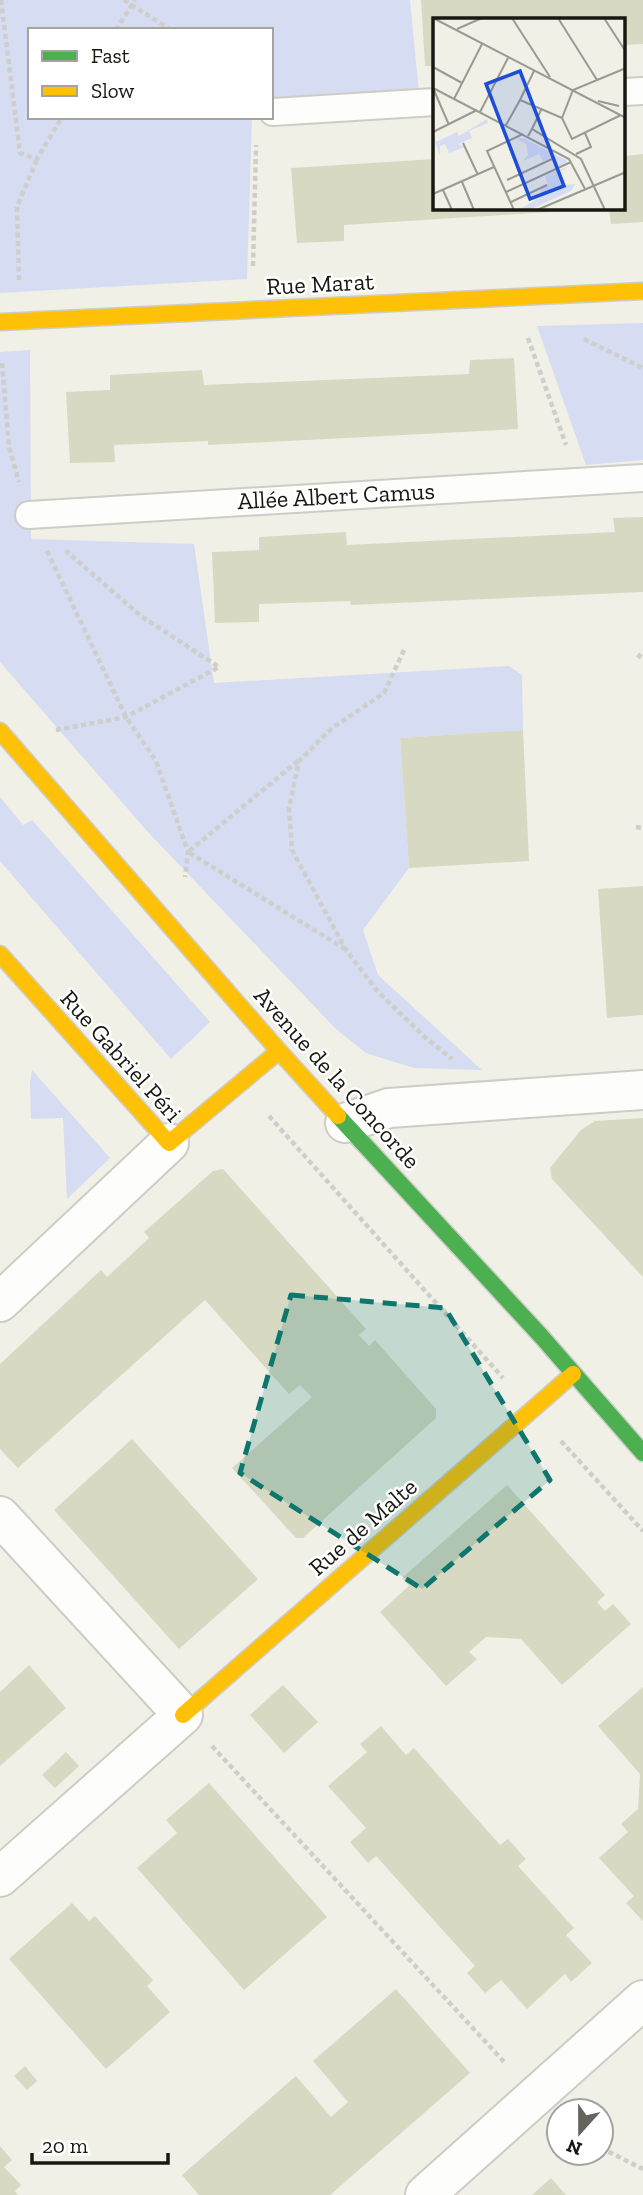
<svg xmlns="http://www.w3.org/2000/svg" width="643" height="2195" font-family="'Zilla Slab',serif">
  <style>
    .green { fill: #d6dcf2 }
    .building { fill: #d8d9c3 }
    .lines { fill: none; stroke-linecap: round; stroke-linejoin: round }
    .lane-casing { stroke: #cdcdc6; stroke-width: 30 }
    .street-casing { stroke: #cdcdc6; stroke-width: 42 }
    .fast-casing { stroke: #cdcdc6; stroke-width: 19 }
    .slow-casing { stroke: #cdcdc6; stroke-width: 19 }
    .path { stroke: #cececb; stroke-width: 4.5; stroke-dasharray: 5 3.5; stroke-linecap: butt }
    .lane { stroke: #fdfdfb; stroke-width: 26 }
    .street { stroke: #fdfdfb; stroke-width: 38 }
    .fast { stroke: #4caf50; stroke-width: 16 }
    .slow { stroke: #ffc107; stroke-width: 16 }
    .marked { fill: #0f766e; fill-opacity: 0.2; stroke: #0f766e; stroke-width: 5; stroke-dasharray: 14 9; stroke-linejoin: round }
    .labels { text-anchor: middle; stroke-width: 5; stroke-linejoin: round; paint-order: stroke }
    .street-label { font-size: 24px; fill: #181812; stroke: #fff }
    .inset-road { fill: none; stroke: #9a9a92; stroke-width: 2 }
    .view { fill: #1d4ed8; fill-opacity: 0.15; stroke: #1d4ed8; stroke-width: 3.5 }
    .inset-edge { fill: none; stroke: #181812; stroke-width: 3.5 }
  </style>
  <rect width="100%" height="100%" fill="#f0f0e7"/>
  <g class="green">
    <polygon points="0,0 410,0 419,94 271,103 271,30 30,30 30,117 252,117 247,279 0,293"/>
    <polygon points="643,323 643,460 586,465 537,326"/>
    <polygon points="30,350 31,539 194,544 214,683 509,666 522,675 523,730 400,738 409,868 363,930 378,975 482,1070 414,1068 366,1053 336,1029 147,831 0,662 0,352"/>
    <polygon points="0,797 23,825 32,820 210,1022 171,1059 0,861"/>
    <polygon points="32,1070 110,1158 67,1199 63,1118 31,1119 30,1083"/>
  </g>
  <g class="building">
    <polygon points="421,0 643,0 643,44 624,45 624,19 435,19 435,66 425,66"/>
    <polygon points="643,154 643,222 611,224 609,208 624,208 624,156"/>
    <polygon points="435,159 435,208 583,208 583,210 344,225 344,241 297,243 291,168"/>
    <polygon points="514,358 518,429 208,445 208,441 114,445 115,462 70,463 66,392 110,390 110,375 202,370 204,385 469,374 470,360"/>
    <polygon points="643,517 643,592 351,605 350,601 259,604 259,622 215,623 212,552 259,550 259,537 346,532 347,545 615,532 613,518"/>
    <polygon points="523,730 529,861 409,868 400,738"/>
    <polygon points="643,886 643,1015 607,1018 598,889"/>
    <polygon points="643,1118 643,1277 552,1179 550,1168 581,1130 595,1121"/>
    <polygon points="223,1169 366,1329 359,1335 369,1346 375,1340 436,1409 436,1418 303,1538 296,1538 232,1468 312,1397 300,1385 289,1394 205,1300 18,1468 0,1449 0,1364 101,1270 107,1277 149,1238 144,1232 213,1171"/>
    <polygon points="132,1439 258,1579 179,1649 54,1510"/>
    <polygon points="507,1485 605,1595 597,1602 605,1611 613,1604 631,1624 562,1685 521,1639 486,1637 469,1652 477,1659 446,1686 380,1612 409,1586 402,1578"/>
    <polygon points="29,1665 66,1708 0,1766 0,1692"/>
    <polygon points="283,1685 318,1722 284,1753 250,1715"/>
    <polygon points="643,1687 643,1921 626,1903 634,1896 599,1858 628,1832 621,1824 638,1809 640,1774 598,1726"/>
    <polygon points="381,1726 406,1755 414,1748 500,1845 508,1839 526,1859 518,1866 574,1928 566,1935 592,1963 571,1982 565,1974 527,2009 501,1980 485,1993 467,1973 475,1966 376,1856 368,1863 350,1842 366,1828 328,1786 367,1752 360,1744"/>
    <polygon points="66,1752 79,1766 55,1788 42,1775"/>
    <polygon points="209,1783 327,1917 244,1990 137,1868 177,1833 166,1820"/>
    <polygon points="72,1903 89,1921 95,1916 153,1980 147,1986 170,2012 106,2069 9,1959"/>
    <polygon points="396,1989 470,2073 330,2195 199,2195 182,2175 296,2076 331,2117 348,2102 313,2061"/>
    <polygon points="25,2066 37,2081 27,2090 14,2076"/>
    <polygon points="0,2146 12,2160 4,2167 21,2185 15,2191 18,2195 0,2195"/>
    <polygon points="551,2178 566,2195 532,2195"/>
  </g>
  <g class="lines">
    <g class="lane-casing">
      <g id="lane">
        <polyline points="624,92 643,91"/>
        <polyline points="273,112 435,102"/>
        <polyline points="29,515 643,478"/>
      </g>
    </g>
    <g class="street-casing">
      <g id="street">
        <polyline points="345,1123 389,1108 643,1090"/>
        <polyline points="0,1302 169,1143"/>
        <polyline points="0,1516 183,1715 0,1877"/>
        <polyline points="425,2195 643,2000"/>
      </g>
    </g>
    <g class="fast-casing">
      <polyline id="fast" points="338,1116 541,1336 643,1453"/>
    </g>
    <g class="slow-casing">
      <g id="slow">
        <polyline points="0,322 643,291"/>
        <polyline points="0,731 279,1051 338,1116"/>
        <polyline points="0,954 169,1143 279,1051"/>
        <polyline points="183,1715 573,1374"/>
      </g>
    </g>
    <g class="path">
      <polyline points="1,0 20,153 37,159 62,117"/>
      <polyline points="124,0 171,30"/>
      <polyline points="116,30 135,0"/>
      <polyline points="253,266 256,145"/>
      <polyline points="19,280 17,207 37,159"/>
      <polyline points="528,338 566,445"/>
      <polyline points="584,339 643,368"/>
      <polyline points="2,363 9,447 19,482"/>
      <polyline points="47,551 126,717 156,761 188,852 185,877"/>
      <polyline points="404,650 384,693 331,729 299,761 289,808 292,850 346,950 378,992 427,1039 452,1059"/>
      <polyline points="638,658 643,651"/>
      <polyline points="56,730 126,717 219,667 141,616 66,551"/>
      <polyline points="298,761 188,852 345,949"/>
      <polyline points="636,827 643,828"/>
      <polyline points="269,1116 503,1378"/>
      <polyline points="561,1441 643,1531"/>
      <polyline points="212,1746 506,2064"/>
      <polyline points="601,2148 643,2169"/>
    </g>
    <use href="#lane" class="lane"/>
    <use href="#street" class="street"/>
    <use href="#fast" class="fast"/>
    <use href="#slow" class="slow"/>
  </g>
  <path class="marked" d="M 291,1295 L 445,1308 L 550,1480 L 422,1589 L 240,1473 Z"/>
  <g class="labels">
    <g class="street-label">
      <text transform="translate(320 284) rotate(-3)" y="8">Rue Marat</text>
      <text transform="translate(336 496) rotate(-3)" y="8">Allée Albert Camus</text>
      <text transform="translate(121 1056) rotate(48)" y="8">Rue Gabriel Péri</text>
      <text transform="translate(337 1078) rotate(48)" y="8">Avenue de la Concorde</text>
      <text transform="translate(363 1527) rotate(-41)" y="8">Rue de Malte</text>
    </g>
  </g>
  <g transform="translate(433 18)">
    <rect width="192" height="192" fill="#f0f0e7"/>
    <path d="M 54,101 L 55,105 L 36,113 L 39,120 L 25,126 L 31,129 L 16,135 L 12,126 L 7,128 L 7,138 L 0,118 L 3,124 L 24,114 L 26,118 ZM 90,120 L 133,142 L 134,144 L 122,150 L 118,140 L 110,143 L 106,136 L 90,143 L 95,137 L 93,126 L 84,121 ZM 136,148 L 127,154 L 132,167 L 142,166 L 138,173 L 96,192 L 85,192 L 110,178 L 107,171 L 115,167 L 112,158 Z" fill="#d6dcf2"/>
    <path class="inset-road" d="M 0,0 L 193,100M 79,0 L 117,59M 125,0 L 164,62M 171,0 L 193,34M 24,11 L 49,0M 0,49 L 29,65M 101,53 L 87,82 L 129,100M 0,70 L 136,141 L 152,171M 0,70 L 16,107M 21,81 L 49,26M 165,83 L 186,88M 47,94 L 75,40M 188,97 L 139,121 L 129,100 L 140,72 L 193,50M 73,107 L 87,82M 99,111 L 108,92M 0,114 L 44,92M 95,118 L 99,111 L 148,141 L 172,192M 30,125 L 45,157M 143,136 L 158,129 L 152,115M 74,162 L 119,141M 29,164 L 41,192M 10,172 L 19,192M 73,174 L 138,144M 0,176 L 61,149M 78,184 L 114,167M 81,192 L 54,133 L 90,116M 104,192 L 193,154"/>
    <path class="view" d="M 87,53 L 131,168 L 97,181 L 53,66 Z"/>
    <rect width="192" height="192" class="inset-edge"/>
  </g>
  <rect x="28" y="28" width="245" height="91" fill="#ffffff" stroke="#a3a3a0" stroke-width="2"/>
  <rect x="42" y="51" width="35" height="10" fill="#4caf50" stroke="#a3a3a0" stroke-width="2"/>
  <text x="91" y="63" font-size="21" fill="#181812">Fast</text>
  <rect x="42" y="86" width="35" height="10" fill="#ffc107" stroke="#a3a3a0" stroke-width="2"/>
  <text x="91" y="98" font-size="21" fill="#181812">Slow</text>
  <g transform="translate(580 2132) rotate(201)"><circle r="33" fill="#ffffff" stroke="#a3a3a0" stroke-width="2"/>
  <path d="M0-5L12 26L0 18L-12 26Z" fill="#64645d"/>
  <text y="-10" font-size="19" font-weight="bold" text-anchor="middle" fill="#181812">N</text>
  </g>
  <path d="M32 2153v10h136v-10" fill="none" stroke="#181812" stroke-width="3.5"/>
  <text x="42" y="2153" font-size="21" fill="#181812" stroke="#ffffff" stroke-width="5" paint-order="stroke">20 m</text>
</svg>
